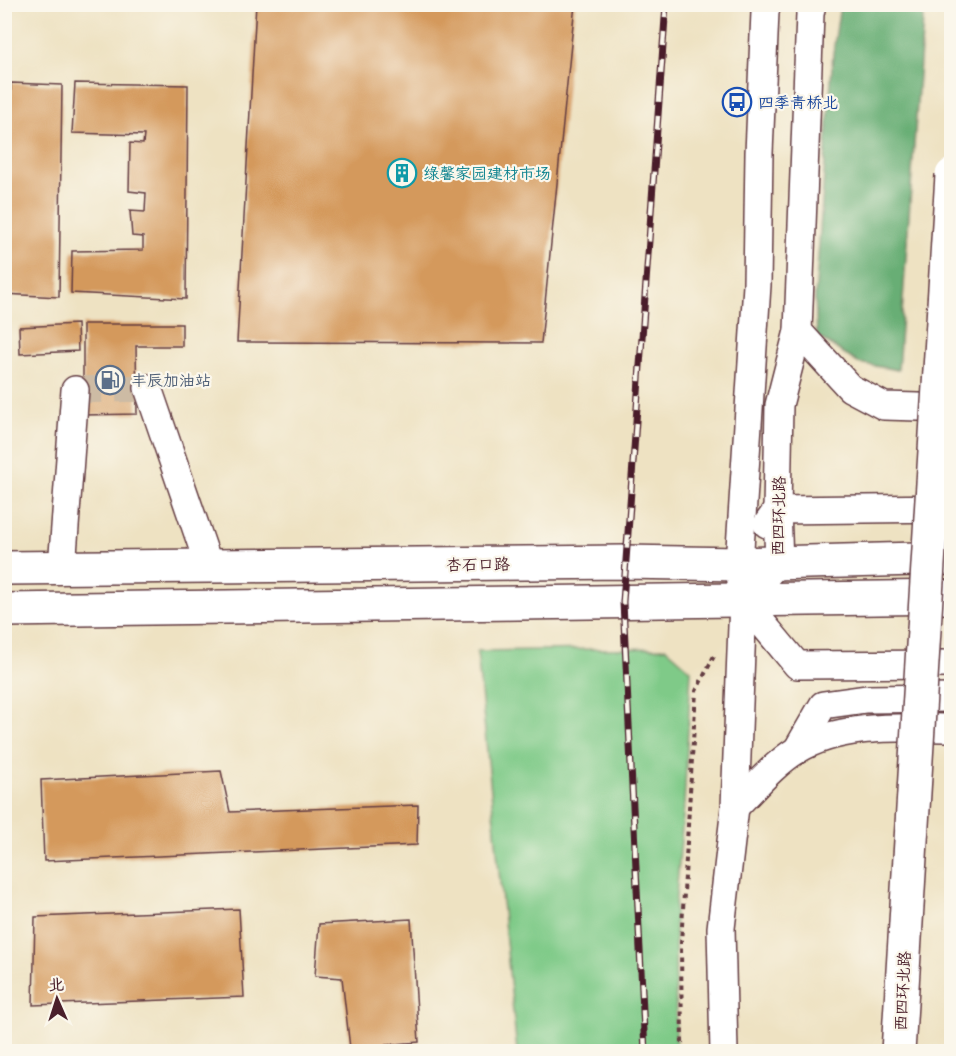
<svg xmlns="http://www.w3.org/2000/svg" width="956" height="1056" font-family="Pangolin,'LXGW WenKai TC',sans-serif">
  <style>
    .green { fill: #7fca88; stroke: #64745a; stroke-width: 1.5 }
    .forest { fill: #67ae74; stroke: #586650; stroke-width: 1.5 }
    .building { fill: #d4995b }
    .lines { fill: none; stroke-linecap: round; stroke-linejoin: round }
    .minor-tunnel { stroke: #cdbba4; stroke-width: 27; stroke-dasharray: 27 14; stroke-linecap: butt }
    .minor-casing { stroke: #633c42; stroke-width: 30 }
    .major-casing { stroke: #633c42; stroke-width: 36 }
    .path { stroke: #633c42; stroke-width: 4; stroke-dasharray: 4.5 4.5; stroke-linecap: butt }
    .minor { stroke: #fff; stroke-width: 27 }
    .major { stroke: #fff; stroke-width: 33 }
    .rail-casing { stroke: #4a1f2b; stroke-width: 7 }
    .rail { stroke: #fbf7ec; stroke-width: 4.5; stroke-dasharray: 14; stroke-linecap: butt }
    .highway-bridge-casing { stroke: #633c42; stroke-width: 36; stroke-linecap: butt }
    .highway-bridge { stroke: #fff; stroke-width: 33 }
    .labels { text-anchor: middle; stroke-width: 4.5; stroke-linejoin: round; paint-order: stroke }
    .transit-label { font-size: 16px; fill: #164399; stroke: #fbf7ec; text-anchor: start }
    .culture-label { font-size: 16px; fill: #0d838f; stroke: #fbf7ec; text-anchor: start }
    .service-label { font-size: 16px; fill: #4e5e75; stroke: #fbf7ec; text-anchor: start }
    .street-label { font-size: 16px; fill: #4a1f2b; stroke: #fbf7ec }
  </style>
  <rect width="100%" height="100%" fill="#fbf7ec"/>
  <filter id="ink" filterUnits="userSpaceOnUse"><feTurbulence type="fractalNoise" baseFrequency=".0167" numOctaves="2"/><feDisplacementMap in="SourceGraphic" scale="12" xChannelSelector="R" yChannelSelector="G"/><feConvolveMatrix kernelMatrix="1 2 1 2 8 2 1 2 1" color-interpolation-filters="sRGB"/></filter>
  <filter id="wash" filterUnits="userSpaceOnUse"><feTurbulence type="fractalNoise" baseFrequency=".008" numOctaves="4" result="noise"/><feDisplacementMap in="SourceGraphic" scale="24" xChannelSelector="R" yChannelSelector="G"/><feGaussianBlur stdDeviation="1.35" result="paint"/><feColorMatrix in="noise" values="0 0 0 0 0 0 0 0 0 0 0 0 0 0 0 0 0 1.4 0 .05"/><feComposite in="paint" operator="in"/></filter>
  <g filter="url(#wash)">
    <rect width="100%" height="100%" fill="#eee2c2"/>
    <polygon class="green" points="666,648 691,670 684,805 675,907 676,1051 517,1051 477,651"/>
    <polygon class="forest" points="840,5 924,5 898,370 858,363 817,336 815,297 833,53"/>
    <g id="blocks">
      <g class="building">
        <polygon points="256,4 575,4 541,343 237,342"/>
        <polygon points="11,83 62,85 59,297 4,294"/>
        <polygon points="75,83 188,85 186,299 71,293 72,251 143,250 143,237 132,236 130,211 145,212 146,193 129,191 130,143 143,144 144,135 72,133"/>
        <polygon points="77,324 78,351 20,354 19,327"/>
        <polygon points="83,324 182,324 182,346 136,346 137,414 83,415"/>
        <polygon points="221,771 230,812 418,805 417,845 44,861 41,780"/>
        <polygon points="239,909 244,997 33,1005 35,917"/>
        <polygon points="411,919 419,1042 350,1048 342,978 315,976 319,924"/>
      </g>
    </g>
  </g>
  <g filter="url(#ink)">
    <use href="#blocks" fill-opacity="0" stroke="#633c42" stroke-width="1.5"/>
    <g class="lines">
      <polyline class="minor-tunnel" points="75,390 148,388"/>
      <g class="minor-casing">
        <g id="minor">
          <polyline points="798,331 850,388 884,406 952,408"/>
          <polyline points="148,388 209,566"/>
          <polyline points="767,524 777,510 952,508"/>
          <polyline points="62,568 75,390"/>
          <polyline points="743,600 779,562 777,510 779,405 798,331 810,14 812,4"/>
          <polyline points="743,600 797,665 952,664"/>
          <polyline points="797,750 823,705 866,699 952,698"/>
          <path d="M 735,807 C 754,788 774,764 797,750 C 842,723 901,728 952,728"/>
          <polyline points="724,1052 721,928 735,807 743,600 739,564 757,285 759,153 765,12 767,4"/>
        </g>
      </g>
      <g class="major-casing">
        <g id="major">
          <polyline points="4,568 625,562 739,564 952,558"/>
          <polyline points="4,610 952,597"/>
        </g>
      </g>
      <polyline class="path" points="682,1052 681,943 696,691 715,654"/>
      <use href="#minor" class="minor"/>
      <use href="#major" class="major"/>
      <g class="rail-casing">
        <polyline id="rail" points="645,1052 623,602 666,4"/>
      </g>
      <use href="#rail" class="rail"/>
      <g class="highway-bridge-casing">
        <polyline id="highway-bridge" points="898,1052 952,175"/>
      </g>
      <use href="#highway-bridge" class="highway-bridge"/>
    </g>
  </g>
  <defs>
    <g id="bus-ring" transform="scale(1.5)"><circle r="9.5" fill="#fbf7ec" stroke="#1a4fb4" stroke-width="1.5"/><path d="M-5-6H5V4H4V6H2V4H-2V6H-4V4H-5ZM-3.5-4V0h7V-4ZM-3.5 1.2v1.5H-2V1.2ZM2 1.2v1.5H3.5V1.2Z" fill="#1a4fb4"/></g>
    <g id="building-ring" transform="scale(1.5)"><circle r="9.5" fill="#fbf7ec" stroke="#0f9aa8" stroke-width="1.5"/><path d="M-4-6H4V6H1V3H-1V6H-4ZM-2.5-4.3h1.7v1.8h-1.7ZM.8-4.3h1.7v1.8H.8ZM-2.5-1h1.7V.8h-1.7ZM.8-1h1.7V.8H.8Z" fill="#0f9aa8"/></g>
    <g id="fuel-ring" transform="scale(1.5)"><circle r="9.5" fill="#fbf7ec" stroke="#5c6f8a" stroke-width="1.5"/><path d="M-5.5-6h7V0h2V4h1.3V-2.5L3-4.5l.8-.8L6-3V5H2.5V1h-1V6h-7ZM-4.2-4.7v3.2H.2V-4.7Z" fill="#5c6f8a"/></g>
  </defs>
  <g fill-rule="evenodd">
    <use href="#bus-ring" x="737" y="102"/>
    <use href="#building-ring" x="402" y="173"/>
    <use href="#fuel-ring" x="110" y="380"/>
  </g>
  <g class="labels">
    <g class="transit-label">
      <text x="758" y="108">四季青桥北</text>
    </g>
    <g class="culture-label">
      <text x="423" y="179">绿馨家园建材市场</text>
    </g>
    <g class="service-label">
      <text x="131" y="386">丰辰加油站</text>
    </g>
    <g class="street-label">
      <text transform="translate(778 516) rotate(-89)" y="6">西四环北路</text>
      <text transform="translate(478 564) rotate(-1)" y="6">杏石口路</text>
      <text transform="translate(902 991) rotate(-87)" y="6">西四环北路</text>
    </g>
  </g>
  <rect width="956" height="1056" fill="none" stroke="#fbf7ec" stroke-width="24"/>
  <g transform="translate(57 999) rotate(357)" stroke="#fbf7ec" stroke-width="4.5" paint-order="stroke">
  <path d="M0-4.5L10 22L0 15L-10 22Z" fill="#4a1f2b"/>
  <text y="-9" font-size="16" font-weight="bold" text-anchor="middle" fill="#4a1f2b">北</text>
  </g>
</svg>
